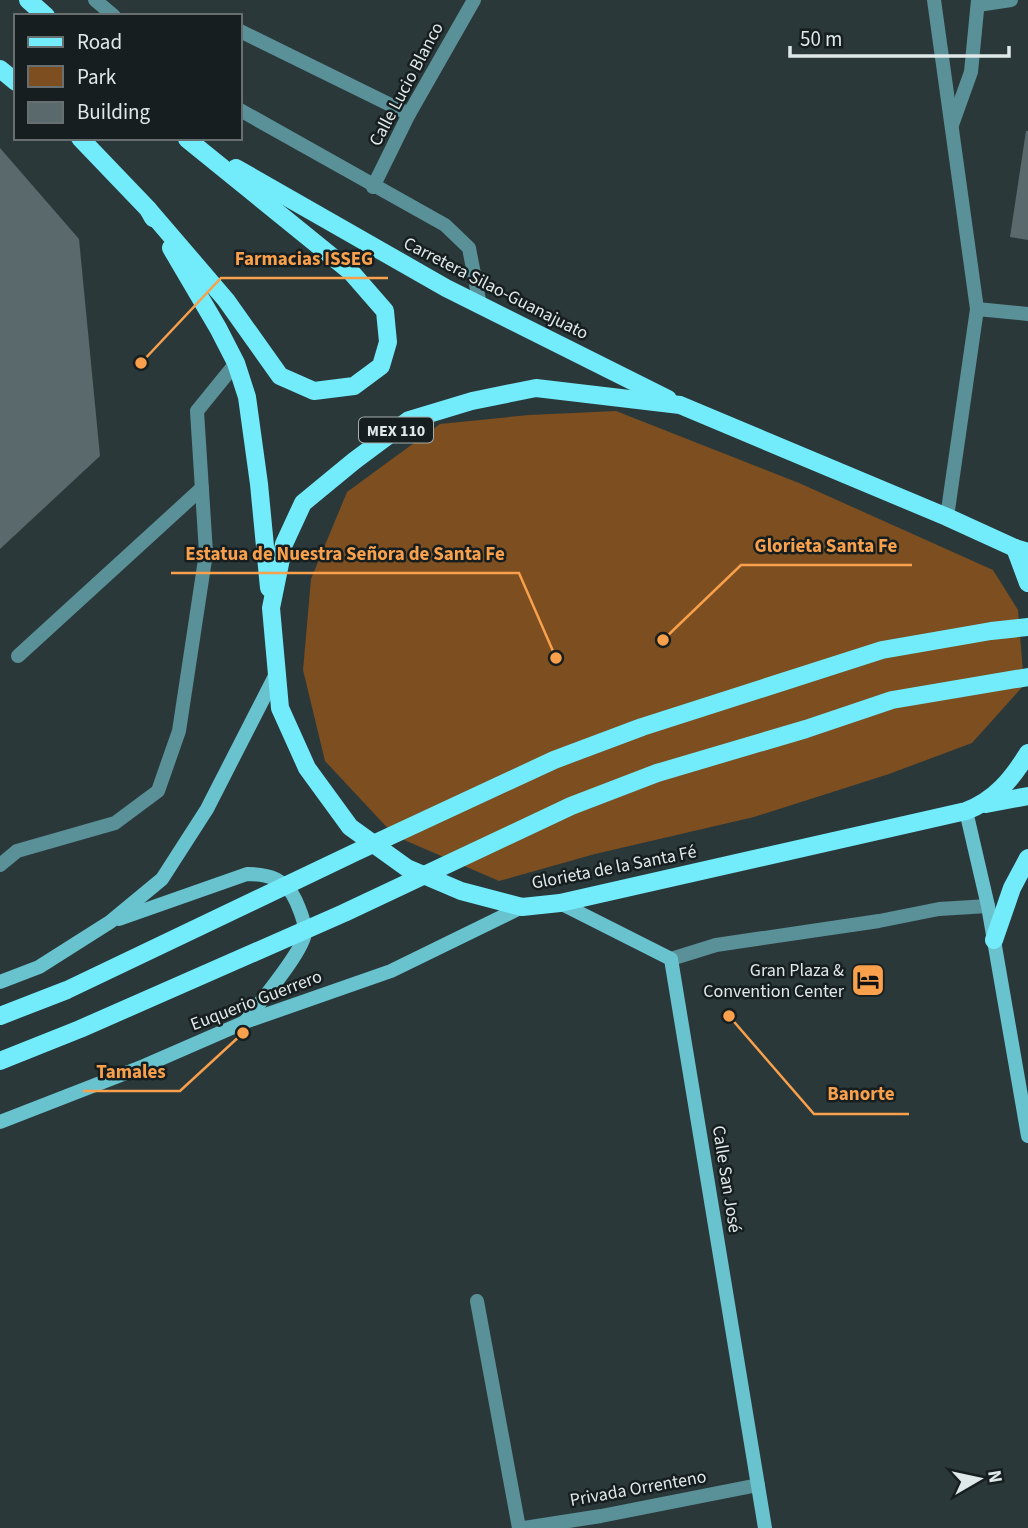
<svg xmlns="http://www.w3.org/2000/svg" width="1028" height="1528" font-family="'Source Sans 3',sans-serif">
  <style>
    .green { fill: #7c4e20 }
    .building { fill: #5a696b }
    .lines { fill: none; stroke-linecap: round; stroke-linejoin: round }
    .lane { stroke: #5a9097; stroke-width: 14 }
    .street { stroke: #5a9097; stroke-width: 14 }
    .secondary { stroke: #68c3cf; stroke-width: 14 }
    .primary { stroke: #72ebfa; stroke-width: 18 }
    .primary-bridge { stroke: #72ebfa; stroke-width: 18 }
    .labels { text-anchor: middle; stroke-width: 5; stroke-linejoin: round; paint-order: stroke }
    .shield { fill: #171e1f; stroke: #a4acad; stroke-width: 2 }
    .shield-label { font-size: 16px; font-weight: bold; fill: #e0e9ea }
    .street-label { font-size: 18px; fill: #e0e9ea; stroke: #171e1f }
    .poi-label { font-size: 18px; fill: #e0e9ea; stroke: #171e1f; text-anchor: end }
    .leader { fill: none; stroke: #f8a04b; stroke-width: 2.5 }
    .callout-dot { fill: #f8a04b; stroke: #171e1f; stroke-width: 2.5 }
    .callout-label { font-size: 19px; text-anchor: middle; font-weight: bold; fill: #f8a04b; stroke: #171e1f; stroke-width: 5; stroke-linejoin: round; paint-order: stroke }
  </style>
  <rect width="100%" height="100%" fill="#2a383a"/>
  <polygon class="green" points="616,411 799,483 993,570 1018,610 1024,685 972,743 889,774 754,817 595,854 499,881 395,836 325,761 303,670 311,579 347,492 440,424 529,415"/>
  <g class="building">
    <polygon points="1026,131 1028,131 1028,240 1010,237"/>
    <polygon points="0,148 79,239 100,456 0,549"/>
  </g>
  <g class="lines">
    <g class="lane">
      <polyline points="934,0 977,309"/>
      <polyline points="978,5 1011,0"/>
      <polyline points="240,31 409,114"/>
      <polyline points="952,125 971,72 978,0"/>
      <polyline points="947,517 977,309 1028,314"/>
      <polyline points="18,656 202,488"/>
      <polyline points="0,865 17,851 115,823 158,791 179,731 206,553 197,411 236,363"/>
      <polyline points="671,959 716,945 879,921 939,909 988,906"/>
    </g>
    <g class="street">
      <polyline points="95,0 114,16"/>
      <polyline points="240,110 445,225 469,248 480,305"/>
      <polyline points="373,187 409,114 474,0"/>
      <polyline points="477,1301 519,1528"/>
      <polyline points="524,1528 601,1516 758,1485"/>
    </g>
    <g class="secondary">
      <polyline points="966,811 988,906 1028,1136"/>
      <polyline points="560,903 671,959 765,1528"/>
      <path d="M 119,919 L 247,874 C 269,874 286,879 296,901 C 300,911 305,920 305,932 C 305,950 258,1004 245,1022"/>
      <polyline points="0,982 39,967 110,922 162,879 207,809 277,672"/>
      <polyline points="0,1122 144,1066 245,1022 391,971 522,907"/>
    </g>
    <g class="primary">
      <polyline points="28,0 46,16"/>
      <polyline points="0,69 16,82"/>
      <polyline points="80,138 148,209 153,218"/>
      <polyline points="236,168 446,288 668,399"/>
      <polyline points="148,209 226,300 280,376 314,391 354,386 381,366 388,342 385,311 351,272 187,139"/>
      <polyline points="171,248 218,328 236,363 247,397 259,484 269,588"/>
      <polyline points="1015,548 1028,583"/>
      <path d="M 1028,552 L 1015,548 L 947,517 L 680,405 L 536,388 L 472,401 L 409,420 L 354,461 L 303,503 L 284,544 L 271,608 L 280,708 L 307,768 L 350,827 L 407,868 L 461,891 L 522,907 L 560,903 L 966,811 C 995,800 1012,779 1028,753"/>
      <polyline points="986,804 1028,796"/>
      <polyline points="994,940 1012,888 1028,858"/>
    </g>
    <g class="primary-bridge">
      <polyline points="0,1016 67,990 356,852 554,760 642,727 882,650 991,631 1028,627"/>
      <polyline points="0,1061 80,1029 344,913 571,806 657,773 806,729 892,700 1028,677"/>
    </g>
  </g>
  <defs>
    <g id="hotel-square" transform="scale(1.75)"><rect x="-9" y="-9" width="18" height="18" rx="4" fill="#f8a04b" stroke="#171e1f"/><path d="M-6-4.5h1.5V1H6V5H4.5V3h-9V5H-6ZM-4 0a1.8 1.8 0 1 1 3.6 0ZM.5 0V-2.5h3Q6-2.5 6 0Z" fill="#111"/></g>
  </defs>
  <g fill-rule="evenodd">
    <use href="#hotel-square" x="868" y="980"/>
  </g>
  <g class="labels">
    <rect class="shield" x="359" y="417.5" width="74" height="25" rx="5"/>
    <g class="shield-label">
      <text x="396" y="436">MEX 110</text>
    </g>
    <g class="street-label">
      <text transform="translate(406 84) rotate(-62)" y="6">Calle Lucio Blanco</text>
      <text transform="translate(496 288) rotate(27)" y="6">Carretera Silao-Guanajuato</text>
      <text transform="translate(614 867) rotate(-11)" y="6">Glorieta de la Santa Fé</text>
      <text transform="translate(256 1000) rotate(-21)" y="6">Euquerio Guerrero</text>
      <text transform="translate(727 1179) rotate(81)" y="6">Calle San José</text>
      <text transform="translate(638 1488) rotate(-10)" y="6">Privada Orrenteno</text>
    </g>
    <g class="poi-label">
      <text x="844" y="976">Gran Plaza &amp;<tspan x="844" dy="21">Convention Center</tspan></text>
    </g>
  </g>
  <path class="leader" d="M141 363L221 278H388M663 640L741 565H912M556 658L519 573H171M243 1033L180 1091H83M729 1016L814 1114H909"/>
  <g class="callout-dot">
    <circle cx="141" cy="363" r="7"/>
    <circle cx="663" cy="640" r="7"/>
    <circle cx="556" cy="658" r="7"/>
    <circle cx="243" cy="1033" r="7"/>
    <circle cx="729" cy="1016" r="7"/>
  </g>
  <g class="callout-label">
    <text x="304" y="265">Farmacias ISSEG</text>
    <text x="826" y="552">Glorieta Santa Fe</text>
    <text x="345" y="560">Estatua de Nuestra Señora de Santa Fe</text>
    <text x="131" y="1078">Tamales</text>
    <text x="861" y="1100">Banorte</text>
  </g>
  <rect x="14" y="14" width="228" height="126" fill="#171e1f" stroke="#676f70" stroke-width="2"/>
  <rect x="28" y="37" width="35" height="10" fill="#72ebfa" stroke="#676f70" stroke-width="2"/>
  <text x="77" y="49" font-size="21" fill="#e0e9ea">Road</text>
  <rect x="28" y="66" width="35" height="21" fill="#7c4e20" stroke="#676f70" stroke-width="2"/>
  <text x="77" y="84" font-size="21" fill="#e0e9ea">Park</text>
  <rect x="28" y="102" width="35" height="21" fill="#5a696b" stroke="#676f70" stroke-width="2"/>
  <text x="77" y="119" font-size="21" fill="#e0e9ea">Building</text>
  <g transform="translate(979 1479) rotate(81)" stroke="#171e1f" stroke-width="5" paint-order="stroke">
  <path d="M0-5L12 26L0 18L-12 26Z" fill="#e0e9ea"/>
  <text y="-10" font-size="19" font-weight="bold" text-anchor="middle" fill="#e0e9ea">N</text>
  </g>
  <path d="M790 46v10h219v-10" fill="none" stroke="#e0e9ea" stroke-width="3.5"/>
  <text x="800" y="46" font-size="21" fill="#e0e9ea" stroke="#171e1f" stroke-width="5" paint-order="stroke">50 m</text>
</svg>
